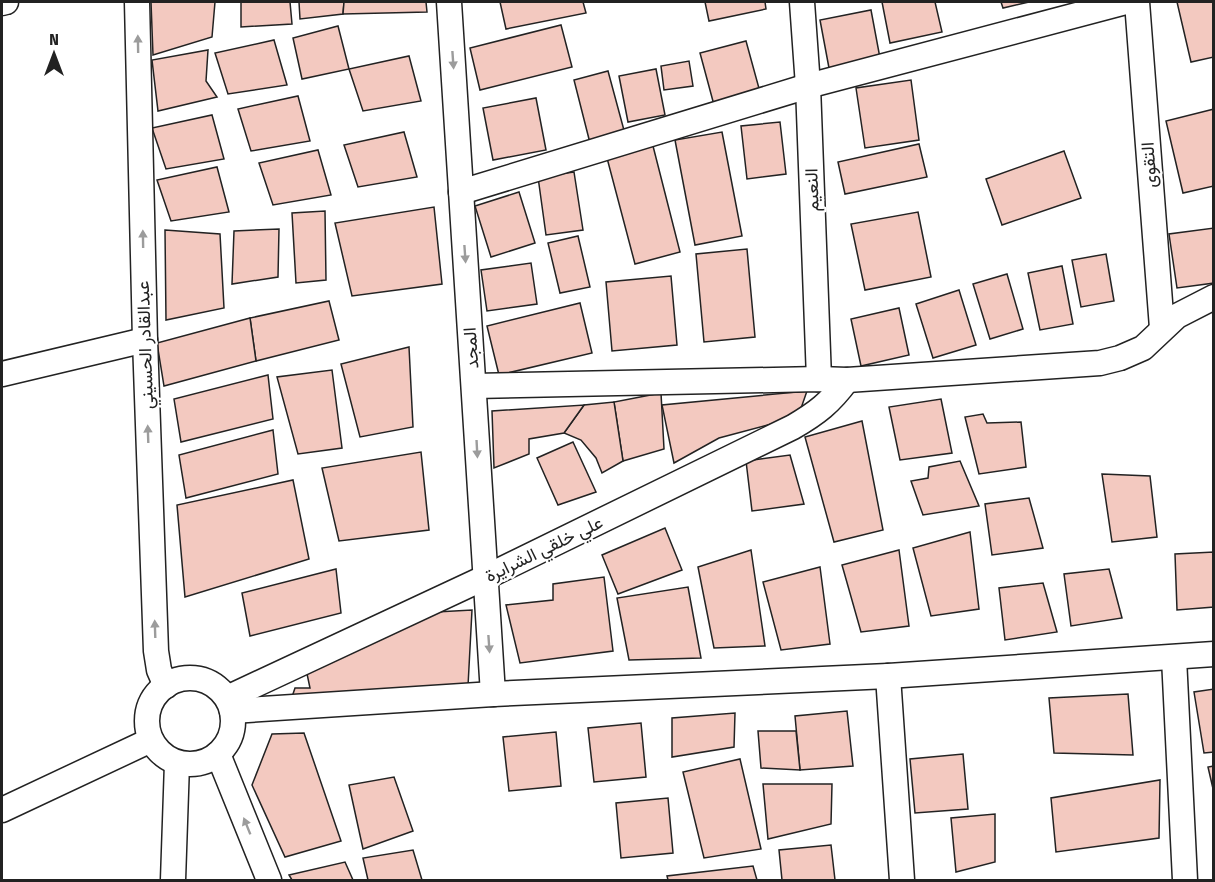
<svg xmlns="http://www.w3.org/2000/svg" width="1215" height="882" font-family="'Fira Sans Condensed',Vazirmatn,sans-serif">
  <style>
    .building { fill: #f3c9c0; stroke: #222; stroke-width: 1.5 }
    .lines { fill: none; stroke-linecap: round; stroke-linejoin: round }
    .street-casing { stroke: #222; stroke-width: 27 }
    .street { stroke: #fff; stroke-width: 24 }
    .oneway { fill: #9c9c9c }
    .labels { text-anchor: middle; stroke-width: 4.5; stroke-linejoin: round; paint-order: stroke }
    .street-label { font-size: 18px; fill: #222; stroke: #fff }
  </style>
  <rect width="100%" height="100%" fill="#fff"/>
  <g class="building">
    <polygon points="151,2 215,2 212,37 153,55"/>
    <polygon points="241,2 290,2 292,24 241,27"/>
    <polygon points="299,2 344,2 343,14 300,19"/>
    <polygon points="344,2 426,2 427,12 343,14"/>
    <polygon points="500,2 583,2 586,13 506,29"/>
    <polygon points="705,2 765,2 766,9 709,21"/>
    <polygon points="882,2 935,2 942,32 890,43"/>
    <polygon points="1001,2 1029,2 1003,8"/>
    <polygon points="1177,2 1214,2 1214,57 1191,62"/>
    <polygon points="871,10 880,58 829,68 820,20"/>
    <polygon points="561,25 572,67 480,90 470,48"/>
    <polygon points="338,26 349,69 302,79 293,38"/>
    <polygon points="274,40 287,85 228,94 215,53"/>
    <polygon points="746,41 760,92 714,105 700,53"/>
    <polygon points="208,50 206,81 217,97 158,111 152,60"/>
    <polygon points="409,56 421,101 363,111 349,69"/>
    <polygon points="689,61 693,86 664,90 661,66"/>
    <polygon points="656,69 665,115 628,122 619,76"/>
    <polygon points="608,71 625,134 590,143 574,80"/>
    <polygon points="911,80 919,140 865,148 856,88"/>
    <polygon points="298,96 310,141 251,151 238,109"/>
    <polygon points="536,98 546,150 493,160 483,108"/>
    <polygon points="1214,109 1214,186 1183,193 1166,121"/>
    <polygon points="212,115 224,159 166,169 152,128"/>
    <polygon points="780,122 786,174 747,179 741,126"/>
    <polygon points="404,132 417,177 358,187 344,145"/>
    <polygon points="722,132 742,236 695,245 675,140"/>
    <polygon points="919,144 927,177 845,194 838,162"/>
    <polygon points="653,146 680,252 635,264 607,158"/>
    <polygon points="318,150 331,195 273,205 259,163"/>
    <polygon points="1064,151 1081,198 1002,225 986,179"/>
    <polygon points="217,167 229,212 171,221 157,180"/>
    <polygon points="574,172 583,230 546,235 538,177"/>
    <polygon points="519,192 535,243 491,257 475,206"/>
    <polygon points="434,207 442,284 352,296 335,223"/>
    <polygon points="325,211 326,280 296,283 292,213"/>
    <polygon points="918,212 931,277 865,290 851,224"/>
    <polygon points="1214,228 1214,283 1177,288 1169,234"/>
    <polygon points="279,229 278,277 232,284 234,231"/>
    <polygon points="165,230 220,234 224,308 166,320"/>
    <polygon points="578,236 590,287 560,293 548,243"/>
    <polygon points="747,249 755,337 704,342 696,254"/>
    <polygon points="1106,254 1114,301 1081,307 1072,260"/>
    <polygon points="531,263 537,304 487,311 481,270"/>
    <polygon points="1062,266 1073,324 1040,330 1028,273"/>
    <polygon points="1007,274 1023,329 990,339 973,284"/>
    <polygon points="671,276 677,345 612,351 606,282"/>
    <polygon points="959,290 976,345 933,358 916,304"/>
    <polygon points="329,301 339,340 256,361 250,318"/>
    <polygon points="580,303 592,353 499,375 487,326"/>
    <polygon points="899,308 909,355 861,366 851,319"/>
    <polygon points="250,318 256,361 164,386 157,343"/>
    <polygon points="409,347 413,427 360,437 341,364"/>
    <polygon points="332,370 342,448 298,454 277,377"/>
    <polygon points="268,375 273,419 181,442 174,399"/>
    <polygon points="807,391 798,417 719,438 674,463 662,405"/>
    <polygon points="661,393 664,449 623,461 614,402"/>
    <polygon points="941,399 952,453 900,460 889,407"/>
    <polygon points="614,402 623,461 602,473 596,458 581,440 564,433 584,405"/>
    <polygon points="584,405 564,433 529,439 529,454 494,468 492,411"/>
    <polygon points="983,414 987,423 1021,422 1026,467 979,474 965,417"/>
    <polygon points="862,421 883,530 834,542 805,437"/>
    <polygon points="273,430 278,474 186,498 179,455"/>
    <polygon points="573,442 596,492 558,505 537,458"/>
    <polygon points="421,452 429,530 339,541 322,468"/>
    <polygon points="790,455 804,504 752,511 746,461"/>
    <polygon points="960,461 979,506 923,515 911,481 928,478 929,467"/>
    <polygon points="1102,474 1150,476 1157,537 1112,542"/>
    <polygon points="293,480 309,559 185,597 177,505"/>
    <polygon points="1029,498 1043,548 992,555 985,504"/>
    <polygon points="665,528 682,570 618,594 602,555"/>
    <polygon points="970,532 979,609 931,616 913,548"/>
    <polygon points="751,550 765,646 714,648 698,567"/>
    <polygon points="899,550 909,626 861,632 842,565"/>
    <polygon points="1214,552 1214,607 1177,610 1175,554"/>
    <polygon points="820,567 830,644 781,650 763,582"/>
    <polygon points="336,569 341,613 250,636 242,593"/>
    <polygon points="1109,569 1122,618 1071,626 1064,574"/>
    <polygon points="604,577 613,651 520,663 506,605 553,600 553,584"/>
    <polygon points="1043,583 1057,632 1005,640 999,588"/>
    <polygon points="688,587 701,658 629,660 617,598"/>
    <polygon points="472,610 468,686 299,699 293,694 295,688 310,688 306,669 436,612"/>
    <polygon points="1214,689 1214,752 1204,753 1194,692"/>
    <polygon points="1128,694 1133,755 1054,753 1049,698"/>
    <polygon points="847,711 853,766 800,770 795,716"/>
    <polygon points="735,713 734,747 672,757 672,718"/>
    <polygon points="641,723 646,777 594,782 588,728"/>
    <polygon points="758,731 796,731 800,770 761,768"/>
    <polygon points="556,732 561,786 509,791 503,737"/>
    <polygon points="304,733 341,841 285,857 252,785 272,734"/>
    <polygon points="963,754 968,809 915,813 910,759"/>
    <polygon points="740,759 761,849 704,858 683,772"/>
    <polygon points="1214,766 1214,793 1208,767"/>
    <polygon points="394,777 413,831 363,849 349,785"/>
    <polygon points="1160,780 1159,838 1056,852 1051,798"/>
    <polygon points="763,784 832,784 831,824 768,839"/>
    <polygon points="668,798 673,853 621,858 616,803"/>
    <polygon points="995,814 995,862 956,872 951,818"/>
    <polygon points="831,845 835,880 782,880 779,850"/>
    <polygon points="413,850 422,880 368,880 363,858"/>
    <polygon points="345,862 353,880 292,880 289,875"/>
    <polygon points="753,866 757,880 668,880 667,876"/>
  </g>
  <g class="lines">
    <g class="street-casing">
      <g id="street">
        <polyline points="137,2 145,340 156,651 159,670 166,686"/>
        <polyline points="449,2 493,694"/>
        <polyline points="802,2 808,86 819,379"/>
        <polyline points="1137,2 1162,328"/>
        <polyline points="2,3 6,2"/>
        <polyline points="461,192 808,86 1126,2"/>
        <polyline points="2,374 145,340"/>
        <polyline points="474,386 819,379 847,380 1100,363 1120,358 1143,348 1177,316 1214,297"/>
        <polyline points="1174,658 1185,880"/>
        <polyline points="888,676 902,880"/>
        <circle cx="190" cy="721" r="43"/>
        <path d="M 227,698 L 484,578 L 793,427 C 817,413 830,403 847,380"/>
        <polyline points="232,711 493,694 888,676 1214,654"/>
        <polyline points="218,754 269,880"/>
        <polyline points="2,810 151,740"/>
        <polyline points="173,880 177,763"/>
      </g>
    </g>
    <use href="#street" class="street"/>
  </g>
  <defs><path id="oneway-solid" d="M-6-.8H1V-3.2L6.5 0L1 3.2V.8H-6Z" transform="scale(1.5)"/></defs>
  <g class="oneway">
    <use href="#oneway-solid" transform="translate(138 44) rotate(-91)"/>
    <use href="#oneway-solid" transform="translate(453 60) rotate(86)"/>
    <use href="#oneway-solid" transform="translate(143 239) rotate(-91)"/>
    <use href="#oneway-solid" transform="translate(465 254) rotate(86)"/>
    <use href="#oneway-solid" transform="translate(148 434) rotate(-92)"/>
    <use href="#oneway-solid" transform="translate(477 449) rotate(87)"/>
    <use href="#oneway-solid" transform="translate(155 629) rotate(-92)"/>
    <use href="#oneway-solid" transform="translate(489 644) rotate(86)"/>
    <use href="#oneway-solid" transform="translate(247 826) rotate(-112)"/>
  </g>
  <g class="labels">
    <g class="street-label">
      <text transform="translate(1149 165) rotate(-94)" y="6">التقوى</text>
      <text transform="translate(812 190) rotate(-92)" y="6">النعيم</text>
      <text transform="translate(145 345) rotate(-92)" y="6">عبدالقادر الحسيني</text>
      <text transform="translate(471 348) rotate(-94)" y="6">المجد</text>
      <text transform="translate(544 549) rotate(-26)" y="6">علي خلقي الشرايرة</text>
    </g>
  </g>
  <rect width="1215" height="882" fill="none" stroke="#222222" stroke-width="6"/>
  <g transform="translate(54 54)" stroke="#ffffff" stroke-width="4.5" paint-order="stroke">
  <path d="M0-4.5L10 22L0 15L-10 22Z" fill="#222222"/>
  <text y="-9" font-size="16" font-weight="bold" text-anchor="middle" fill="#222222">N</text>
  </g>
</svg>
